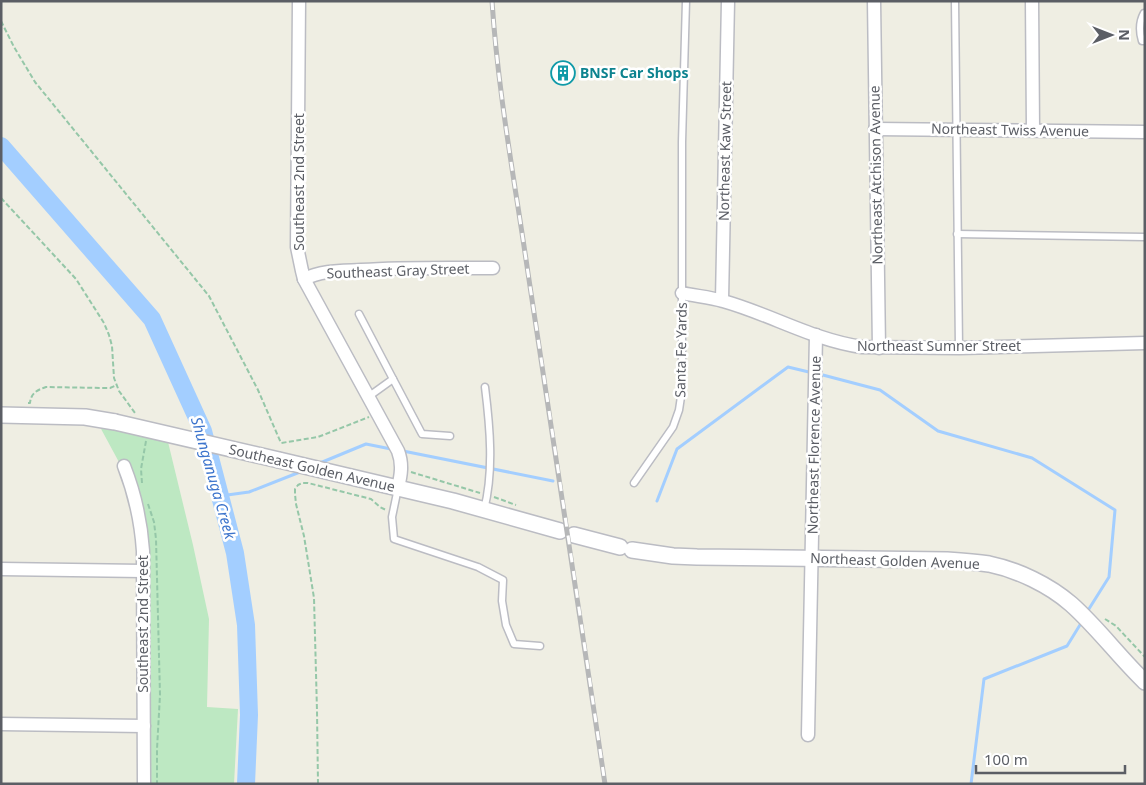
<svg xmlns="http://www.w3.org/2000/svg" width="1146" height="785" font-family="'Noto Sans',sans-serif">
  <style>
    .green { fill: #bde8c2 }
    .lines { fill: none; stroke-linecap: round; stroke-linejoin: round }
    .stream { stroke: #a3ceff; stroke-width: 3 }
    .river { stroke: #a3ceff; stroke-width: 18 }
    .service-casing { stroke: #bbbcc3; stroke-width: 9 }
    .minor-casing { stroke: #bbbcc3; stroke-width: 15 }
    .tertiary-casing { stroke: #bbbcc3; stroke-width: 18 }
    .path { stroke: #95c7a8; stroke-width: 2; stroke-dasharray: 5 2.5; stroke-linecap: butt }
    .service { stroke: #fff; stroke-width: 6 }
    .minor { stroke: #fff; stroke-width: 12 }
    .tertiary { stroke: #fff; stroke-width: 15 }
    .rail-casing { stroke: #b6b7b8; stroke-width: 5 }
    .rail { stroke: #fff; stroke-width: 3; stroke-dasharray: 9; stroke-linecap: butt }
    .tertiary-bridge-casing { stroke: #bbbcc3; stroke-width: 18; stroke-linecap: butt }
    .tertiary-bridge { stroke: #fff; stroke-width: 15 }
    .labels { text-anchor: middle; stroke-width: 5; stroke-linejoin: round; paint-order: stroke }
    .culture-label { font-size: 14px; font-weight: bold; fill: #0d838f; stroke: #fff; text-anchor: start }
    .street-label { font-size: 14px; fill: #5b5e65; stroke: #fff }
    .water-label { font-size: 15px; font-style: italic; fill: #3c74cc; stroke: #fff }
  </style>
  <rect width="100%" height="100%" fill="#efeee3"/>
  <polygon class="green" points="100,427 168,442 193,545 209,619 207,707 238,709 234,784 149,784 149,576 148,537 120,464"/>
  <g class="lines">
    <g class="stream">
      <polyline points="819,374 880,390 938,431 1032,458 1115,510 1109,577 1087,612"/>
      <polyline points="403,451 553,481"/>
      <polyline points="320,463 366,444 391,449"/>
      <polyline points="220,496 249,492 300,472"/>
      <polyline points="657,501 677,449 788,367 813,373"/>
      <polyline points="971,784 984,679 1067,646 1083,620"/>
    </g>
    <polyline class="river" points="1,146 152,319 203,431 235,553 246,625 249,715 246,784"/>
    <g class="service-casing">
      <g id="service">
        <path d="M 955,1 C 957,117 957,232 959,348"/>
        <path d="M 1145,13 L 1144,13 C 1139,22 1139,31 1142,41 L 1145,41"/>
        <polyline points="957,234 1145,237"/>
        <polyline points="359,314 393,379 368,397"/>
        <polyline points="393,379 422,434 450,436"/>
        <polyline points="634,483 673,427 679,410 682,390 682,142 686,1"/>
        <polyline points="398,488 392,517 394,539 478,567 503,580 502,601 506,625 514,644 540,646"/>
        <path d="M 484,510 C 494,471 490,427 485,387"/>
      </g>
    </g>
    <g class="minor-casing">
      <g id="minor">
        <path d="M 299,1 L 297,247 L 302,271 L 304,279 L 398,451 C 403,464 401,475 398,488"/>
        <polyline points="874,1 879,348"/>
        <polyline points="1032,1 1033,130"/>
        <polyline points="875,129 1145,132"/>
        <path d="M 304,279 C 322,270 342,271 361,270 C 405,267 449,268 493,268"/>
        <path d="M 682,293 C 695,296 710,297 723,301 C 770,314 813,340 862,347 L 959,348 L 1145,343"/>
        <polyline points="722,300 728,1"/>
        <path d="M 124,466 C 135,494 141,521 143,551 L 144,784"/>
        <polyline points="1,569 143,571"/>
        <polyline points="1,724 144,726"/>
        <polyline points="808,735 816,335"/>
      </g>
    </g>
    <g class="tertiary-casing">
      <g id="tertiary">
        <polyline points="1,415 85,417 115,422"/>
        <polyline points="279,460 453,501 560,531"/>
        <polyline points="574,535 620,547"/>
        <path d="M 632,550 L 673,556 L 697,557 L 947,560 C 961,561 975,562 989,564 C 1018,570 1049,585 1071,604 C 1098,628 1119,657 1145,682"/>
      </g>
    </g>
    <g class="path">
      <polyline points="1,21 14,47 35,82 209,296 258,390 281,443 318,437 369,417"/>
      <polyline points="1,198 76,279 104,323 109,335 112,346 114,378 119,391 135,413"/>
      <path d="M 28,403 L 30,403 C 31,393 37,390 46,387 L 102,388 L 110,388 L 117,385"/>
      <polyline points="411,472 480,493"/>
      <polyline points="142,483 141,469 146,441"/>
      <polyline points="494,497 516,505"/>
      <polyline points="148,504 154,522 156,539 160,695 157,749 157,784"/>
      <polyline points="1105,619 1116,626 1145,657"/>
      <polyline points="318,784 317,711 314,598 304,536 296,504 295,494 295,489 298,485 302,483 308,483 371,499 380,507 386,510"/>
    </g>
    <use href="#service" class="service"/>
    <use href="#minor" class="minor"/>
    <use href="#tertiary" class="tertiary"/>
    <g class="rail-casing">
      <path id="rail" d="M 492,1 C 498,93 515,183 528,273 C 554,443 580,613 605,784"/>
    </g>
    <use href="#rail" class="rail"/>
    <g class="tertiary-bridge-casing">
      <polyline id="tertiary-bridge" points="115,422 279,460"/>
    </g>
    <use href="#tertiary-bridge" class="tertiary-bridge"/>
  </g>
  <defs>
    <g id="building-ring" transform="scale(1.25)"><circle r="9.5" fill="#fff" stroke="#0f9aa8" stroke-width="1.5"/><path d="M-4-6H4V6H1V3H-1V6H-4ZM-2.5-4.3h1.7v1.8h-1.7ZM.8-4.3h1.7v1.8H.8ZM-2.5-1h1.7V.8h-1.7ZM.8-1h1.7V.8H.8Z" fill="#0f9aa8"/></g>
  </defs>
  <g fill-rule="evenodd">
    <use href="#building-ring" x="563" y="73"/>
  </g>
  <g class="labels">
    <g class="culture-label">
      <text x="580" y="78">BNSF Car Shops</text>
    </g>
    <g class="street-label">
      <text transform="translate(1010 130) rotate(1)" y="5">Northeast Twiss Avenue</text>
      <text transform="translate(725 151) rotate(-89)" y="5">Northeast Kaw Street</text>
      <text transform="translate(876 175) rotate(-91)" y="5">Northeast Atchison Avenue</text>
      <text transform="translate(299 182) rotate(-90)" y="5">Southeast 2nd Street</text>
      <text transform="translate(398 271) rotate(-2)" y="5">Southeast Gray Street</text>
      <text x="939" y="351">Northeast Sumner Street</text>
      <text transform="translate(681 350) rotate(-89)" y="5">Santa Fe Yards</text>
      <text transform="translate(814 445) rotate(-89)" y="5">Northeast Florence Avenue</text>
      <text transform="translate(312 468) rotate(13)" y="5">Southeast Golden Avenue</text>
      <text transform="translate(895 561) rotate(2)" y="5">Northeast Golden Avenue</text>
      <text transform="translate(143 624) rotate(-90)" y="5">Southeast 2nd Street</text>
    </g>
    <g class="water-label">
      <text transform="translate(213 478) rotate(74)" y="5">Shunganuga Creek</text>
    </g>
  </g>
  <rect width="1146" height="785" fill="none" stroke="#5b5e65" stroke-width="5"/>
  <g transform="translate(1111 35) rotate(90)" stroke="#ffffff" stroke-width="4" paint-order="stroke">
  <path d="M0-4L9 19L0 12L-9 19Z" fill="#5b5e65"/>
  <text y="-8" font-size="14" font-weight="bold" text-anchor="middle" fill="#5b5e65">N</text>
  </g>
  <path d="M976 765v8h149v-8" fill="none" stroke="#5b5e65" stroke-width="2.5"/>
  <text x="984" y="765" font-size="15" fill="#5b5e65" stroke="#ffffff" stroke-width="4" paint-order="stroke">100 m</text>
</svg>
